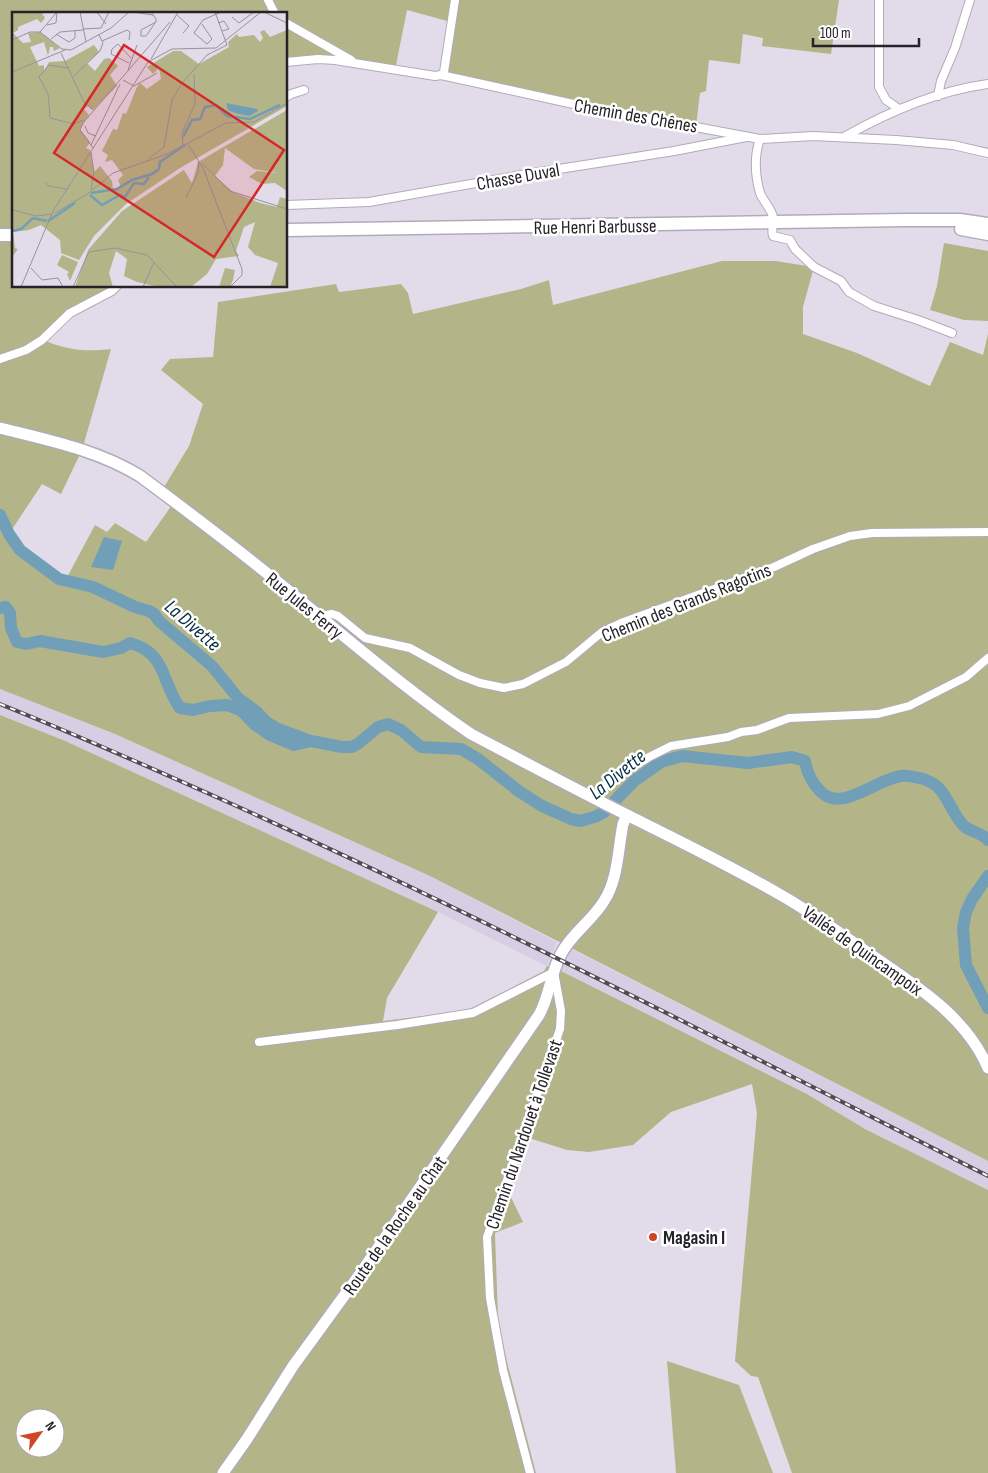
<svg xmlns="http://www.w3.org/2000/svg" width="988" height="1473" font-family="'Sofia Sans Condensed',sans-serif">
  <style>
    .built { fill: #d7cee4 }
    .green { fill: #b3b588; fill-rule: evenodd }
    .water { fill: #719fb8 }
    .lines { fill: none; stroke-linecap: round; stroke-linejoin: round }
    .river { stroke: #719fb8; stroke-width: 12 }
    .street-casing { stroke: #b0abb9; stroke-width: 10 }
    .secondary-casing { stroke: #b0abb9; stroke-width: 14 }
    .primary-casing { stroke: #b0abb9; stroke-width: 15 }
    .street { stroke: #fff; stroke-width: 8 }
    .secondary { stroke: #fff; stroke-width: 11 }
    .primary { stroke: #fff; stroke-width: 12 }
    .rail-casing { stroke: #4f4c54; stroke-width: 4 }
    .rail { stroke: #fff; stroke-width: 2; stroke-dasharray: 5.5; stroke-linecap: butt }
    .poi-dot { fill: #cf4526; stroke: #fff; stroke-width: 2 }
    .labels { text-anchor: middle; stroke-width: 5; stroke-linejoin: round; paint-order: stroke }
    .street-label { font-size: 19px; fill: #252328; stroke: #fff }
    .poi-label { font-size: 19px; font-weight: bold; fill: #252328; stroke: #fff; text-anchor: start }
    .water-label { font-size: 20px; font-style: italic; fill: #032e40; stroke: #fff }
    .inset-river { fill: none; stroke: #719fb8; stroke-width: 2.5 }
    .inset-road { fill: none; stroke: #96929c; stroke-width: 1 }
    .view { fill: #d62828; fill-opacity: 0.15; stroke: #d62828; stroke-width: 2.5 }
    .inset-edge { fill: none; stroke: #252328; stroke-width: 2.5 }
  </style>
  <rect width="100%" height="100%" fill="#e2dcea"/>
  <g class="built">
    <polygon points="0,689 115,734 430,876 557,942 547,966 438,912 63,740 0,715"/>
    <polygon points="571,949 988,1161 988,1190 865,1129 807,1094 561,971"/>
  </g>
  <g class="green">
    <path d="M 0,0 L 839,0 L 831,54 L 762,46 L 763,38 L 743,34 L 740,64 L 709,60 L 706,91 L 700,93 L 696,126 L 441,75 L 451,22 L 407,10 L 395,70 L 355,62 L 286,62 L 286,14 L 14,14 L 14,286 L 117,286 L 79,307 L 43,340 C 67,350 85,352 111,349 L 82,450 L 61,494 L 42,484 L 9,534 C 22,552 43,575 65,581 L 95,525 L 107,532 L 115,523 L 146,542 L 174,502 L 161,492 L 189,446 L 203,404 L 161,370 L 170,359 L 213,357 L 218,302 L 336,284 L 339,292 L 401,284 L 408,293 L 413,314 L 521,289 L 549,280 L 553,305 L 722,261 L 775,261 L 814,267 L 803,307 L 803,334 L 857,353 L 930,386 L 950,342 L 983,355 L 988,334 L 988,1161 L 430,876 L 115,734 L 0,689 Z"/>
    <polygon points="944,243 988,251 988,321 964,320 930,310 937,286"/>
    <path d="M 0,715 L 63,740 L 438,912 L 387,998 L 383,1021 L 466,1011 L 544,971 L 547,966 L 561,971 L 807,1094 L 865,1129 L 988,1190 L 988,1473 L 792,1473 L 758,1377 L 751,1376 L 735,1361 L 757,1113 L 752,1084 L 671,1112 L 633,1145 L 589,1152 L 567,1150 L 529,1138 L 510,1195 L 523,1222 L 495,1233 L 498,1318 L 507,1362 L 536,1473 L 0,1473 ZM 25,1418 L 55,1418 L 55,1448 L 25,1448 Z"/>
    <polygon points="667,1361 739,1385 773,1473 676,1473"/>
  </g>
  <polygon class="water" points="104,537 122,541 113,570 91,567"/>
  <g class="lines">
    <g class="river">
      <path d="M 0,515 L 9,534 L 20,550 L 59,579 L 93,587 L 135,607 L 149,611 L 154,614 L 159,621 L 212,666 L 238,698 L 257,712 L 266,722 L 276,728 L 311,741 L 342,747 L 352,747 L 359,743 L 378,727 L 388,724 L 401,730 L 421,747 L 461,749 L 478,759 L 520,792 L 542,806 L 571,819 L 581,821 L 597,816 L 604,812 L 634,781 L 661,762 L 682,756 L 748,763 L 792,757 L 805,761 C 807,773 811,782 820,791 C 841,814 876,779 901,776 C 906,775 914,777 920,778 C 949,785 947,810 965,827 C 972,832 982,833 988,840"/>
      <path d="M 0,608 L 6,607 L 10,613 L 11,628 L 17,642 L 26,644 L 40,641 L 103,652 L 121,648 L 130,643 C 167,653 161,682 180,708 L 193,710 L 210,706 L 227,705 L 242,711 L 254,724 L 270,735 L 294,745 L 311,741"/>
      <polyline points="988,876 972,899 966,912 963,928 966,965 988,1008"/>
    </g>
    <g class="street-casing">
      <g id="street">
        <polyline points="268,0 275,14"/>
        <polyline points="879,0 879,87 886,100 899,109"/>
        <polyline points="286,23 351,60"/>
        <polyline points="286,62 318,59 335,60 435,76 441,75 578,105 760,139 813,136 896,140 953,145 988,153"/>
        <polyline points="441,75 444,72 455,0"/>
        <polyline points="938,96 941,81 955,48 970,0"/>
        <polyline points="286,97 291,94 304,90"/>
        <path d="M 844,137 C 888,112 937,91 988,84"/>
        <path d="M 760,139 C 754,156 755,175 760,193 C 763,201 771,208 773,217 C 774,224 771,229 773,236 L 790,240 L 795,249 L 814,267 L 841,281 L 849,292 L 874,306 L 918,320 L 952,333"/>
        <polyline points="286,205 369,202 527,174 674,151 746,137"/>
        <polyline points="0,359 26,350 42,340 70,313 112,291 117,286"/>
        <polyline points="322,618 326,615 332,614 338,616 365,638 410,648 459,675 480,683 504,688 523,684 566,662 602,632 621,623 774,567 813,549 850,536 872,533 988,532"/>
        <polyline points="595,799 603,787 613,779 649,757 671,746 728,737 741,732 757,730 789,718 878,714 909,706 966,677 988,658"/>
        <polyline points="259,1042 397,1025 473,1013 554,972 561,1011 560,1029 487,1237 490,1298 503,1370 530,1473"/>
      </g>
    </g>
    <g class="secondary-casing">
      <g id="secondary">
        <path d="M 0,428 C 48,440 98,450 140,476 C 194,516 248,557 300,600 C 356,646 411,693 471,734 C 522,761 573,788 625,814 C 677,840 729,865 779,894 C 811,912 840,933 870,954 C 915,985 966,1016 988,1068"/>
        <path d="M 223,1473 L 247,1439 L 293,1366 L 360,1274 L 539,1015 C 550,996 550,974 561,954 C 572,933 592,921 604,901 C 618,880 618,849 623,824 L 627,815"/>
      </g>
    </g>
    <g class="primary-casing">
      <g id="primary">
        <polyline points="961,229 988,234"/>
        <polyline points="286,230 905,220 960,220 988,224"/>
        <polyline points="0,235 14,235"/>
      </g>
    </g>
    <use href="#street" class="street"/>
    <use href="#secondary" class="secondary"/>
    <use href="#primary" class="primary"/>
    <g class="rail-casing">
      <path id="rail" d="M 0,704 C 75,734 149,767 223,800 C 482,916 735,1048 988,1176"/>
    </g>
    <use href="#rail" class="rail"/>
  </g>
  <circle class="poi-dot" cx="653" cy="1237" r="5"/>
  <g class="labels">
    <g class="street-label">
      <text transform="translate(636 115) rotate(10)" y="7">Chemin des Chênes</text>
      <text transform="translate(518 176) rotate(-10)" y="7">Chasse Duval</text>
      <text transform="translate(595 226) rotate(-1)" y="7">Rue Henri Barbusse</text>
      <text transform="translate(686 602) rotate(-22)" y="7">Chemin des Grands Ragotins</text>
      <text transform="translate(305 605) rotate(39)" y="7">Rue Jules Ferry</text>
      <text transform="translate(863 950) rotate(35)" y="7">Vallée de Quincampoix</text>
      <text transform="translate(523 1134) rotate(-71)" y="7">Chemin du Nardouet à Tollevast</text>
      <text transform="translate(394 1225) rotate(-55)" y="7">Route de la Roche au Chat</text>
    </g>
    <g class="poi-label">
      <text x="663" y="1244">Magasin I</text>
    </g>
    <g class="water-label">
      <text transform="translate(193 625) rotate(41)" y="7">La Divette</text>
      <text transform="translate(617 774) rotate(-39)" y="7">La Divette</text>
    </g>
  </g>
  <g transform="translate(12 12)">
    <rect width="275" height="275" fill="#e2dcea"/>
    <path d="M 0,0 L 29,0 L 33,6 L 29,11 L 25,7 L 6,15 L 6,18 L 1,21 L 11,31 L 19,30 L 16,21 L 28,20 L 48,36 L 42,39 L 41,35 L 38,35 L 36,44 L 32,30 L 18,35 L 27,54 L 32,53 L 32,59 L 37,50 L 53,49 L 82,33 L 87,40 L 75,51 L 83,59 L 92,47 L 97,46 L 106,54 L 98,63 L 105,74 L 81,98 L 76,94 L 72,97 L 77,103 L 68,117 L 78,130 L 74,136 L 78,138 L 82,160 L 88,154 L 100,169 L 101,178 L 109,175 L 106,168 L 111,163 L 100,148 L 93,150 L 96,143 L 90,139 L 101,117 L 105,118 L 111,101 L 114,102 L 125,75 L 128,71 L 135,77 L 149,67 L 147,56 L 141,62 L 135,55 L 161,39 L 169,39 L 187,52 L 217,35 L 216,30 L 225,22 L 227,25 L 242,23 L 248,30 L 251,26 L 248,20 L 252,18 L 258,25 L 275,18 L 275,94 L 168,156 L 114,192 L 82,224 L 67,248 L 49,241 L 48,228 L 29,213 L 17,218 L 1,220 L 3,236 L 6,237 L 0,245 ZM 275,98 L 275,179 L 263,171 L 250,172 L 237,165 L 245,159 L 267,161 L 242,157 L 213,136 L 211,153 L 203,164 L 221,180 L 248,191 L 265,195 L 268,185 L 275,187 L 275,275 L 258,275 L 266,251 L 243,243 L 236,235 L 243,210 L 232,215 L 224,239 L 227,244 L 204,247 L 195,262 L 179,275 L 147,275 L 125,270 L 112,264 L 115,247 L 104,239 L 97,261 L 101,275 L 63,275 L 76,238 L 110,199 L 172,158 L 180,171 L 186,150 ZM 50,243 L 66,250 L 58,269 L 55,262 L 57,260 L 45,253 ZM 213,256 L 223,258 L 221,268 L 218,275 L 207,275 Z" fill="#b3b588"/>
    <path d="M 214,91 L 245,97 L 246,99 L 237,104 L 223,101 L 216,98 Z" fill="#719fb8"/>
    <path class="inset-river" d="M 171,125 L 180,108 L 188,107 L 193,95 L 204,93 L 215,104 L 238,107 L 268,93M 79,181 L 105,177 L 120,168 L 140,162 L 147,157 L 148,150 L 173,133M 78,183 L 90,193 L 108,183 L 113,185 L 122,171 L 132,172 L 137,165M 36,209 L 63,191M 0,219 L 9,217 L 21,206 L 35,209"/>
    <path class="inset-road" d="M 68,0 L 74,30M 85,0 L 94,12M 121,0 L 141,3M 139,0 L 144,7 L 144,10 L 143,11 L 134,24 L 129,24 L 129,18 L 144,10M 252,0 L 275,11M 165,3 L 177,14 L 171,21M 220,5 L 227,11 L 242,0M 206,11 L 212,9 L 217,17 L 210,19M 190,12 L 200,27 L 195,32 L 182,21 L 191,8 L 209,0M 35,13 L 44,11 L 45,0M 71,17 L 89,16 L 97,0M 28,20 L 45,0M 44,22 L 57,30 L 63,26 L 63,19M 39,27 L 48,20 L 71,18M 0,28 L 18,20 L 28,20 L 50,37 L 59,38 L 99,16 L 117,0M 90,29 L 115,18 L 118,20 L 117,28M 49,41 L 72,90 L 81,98M 139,47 L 166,0M 117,51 L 99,42 L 100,37 L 106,32 L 119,46M 56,56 L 37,53 L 27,65 L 36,82 L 38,106 L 62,112 L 71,108M 116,58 L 125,33M 0,60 L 53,38M 61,65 L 88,39 L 91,31 L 87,23M 111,68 L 122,74 L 145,61M 73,114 L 76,121 L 84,124M 175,131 L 191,156 L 230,257 L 230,263 L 218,275M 79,133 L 108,72M 171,133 L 170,121 L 183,92 L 182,62M 81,136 L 68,118 L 71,111 L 158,10M 136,147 L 152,135 L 160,88 L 170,71 L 195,43 L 215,33 L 203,0M 190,151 L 218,179 L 275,197M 33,170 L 37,174 L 55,177M 79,178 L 82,161 L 79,140M 174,186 L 186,161 L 187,150M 1,198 L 24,204 L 40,202M 43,201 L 77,181 L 101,161 L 155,142 L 214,111 L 242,110 L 275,91M 19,256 L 30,268 L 46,266 L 51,275M 9,275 L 41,199 L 136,50 L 160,37 L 204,36 L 249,0M 61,275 L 77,240 L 103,236 L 135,243 L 165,275M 131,275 L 142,250"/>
    <path class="view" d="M 112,33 L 272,138 L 202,245 L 42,141 Z"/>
    <rect width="275" height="275" class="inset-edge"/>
  </g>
  <g transform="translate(40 1433) rotate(57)"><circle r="24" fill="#ffffff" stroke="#a8a7a9"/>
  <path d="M0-4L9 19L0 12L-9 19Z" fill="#cf4526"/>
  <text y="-8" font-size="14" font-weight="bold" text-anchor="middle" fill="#252328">N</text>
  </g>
  <path d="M813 38v8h106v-8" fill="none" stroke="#252328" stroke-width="2.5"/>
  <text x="820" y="38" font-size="15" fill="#252328" stroke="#ffffff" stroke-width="4" paint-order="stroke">100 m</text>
</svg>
